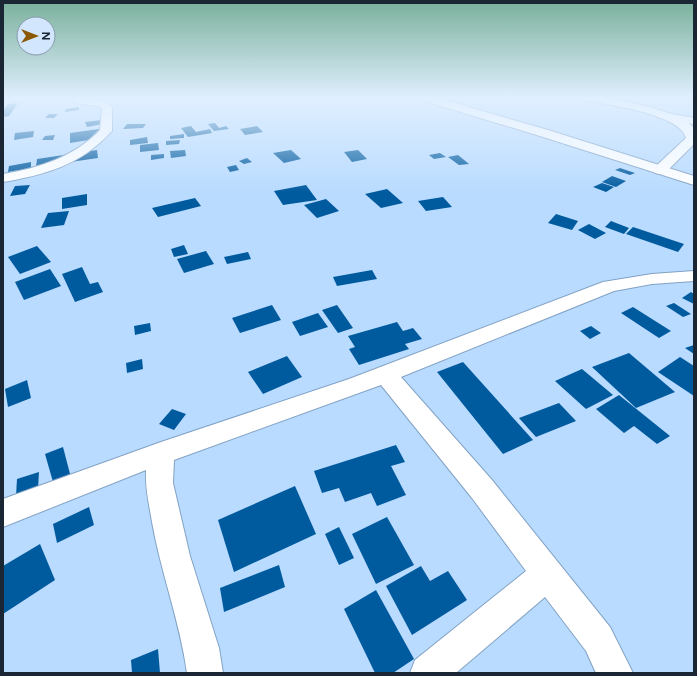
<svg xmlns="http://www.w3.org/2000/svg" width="697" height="676" font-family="Figtree,sans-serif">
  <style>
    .building { fill: #005a9e }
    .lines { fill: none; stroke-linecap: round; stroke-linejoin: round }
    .minor-casing { stroke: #82a2c4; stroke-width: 2 }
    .major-casing { stroke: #82a2c4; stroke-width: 2 }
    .highway-casing { stroke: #82a2c4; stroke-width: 2 }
    .minor { fill: #fff; fill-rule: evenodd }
    .major { fill: #fff; fill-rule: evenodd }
    .highway { fill: #fff; fill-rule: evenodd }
  </style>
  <rect width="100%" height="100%" fill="#b9dbff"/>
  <g class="building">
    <polygon points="18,103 9,116 3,117 3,111 8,104"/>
    <polygon points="79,107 79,110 65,112 66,109"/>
    <polygon points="49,114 58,114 54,118 45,118"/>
    <polygon points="101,120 103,124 87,127 85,122"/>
    <polygon points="215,123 219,128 226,126 229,129 214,131 208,124"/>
    <polygon points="127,124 146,124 143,128 123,129"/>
    <polygon points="191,126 196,132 210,129 212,133 188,137 181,128"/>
    <polygon points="257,126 263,132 245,135 240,129"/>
    <polygon points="99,129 101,138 70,143 70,133"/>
    <polygon points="34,131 33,137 14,140 15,133"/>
    <polygon points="184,134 184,138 170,139 170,136"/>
    <polygon points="55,135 53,140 42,140 45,136"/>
    <polygon points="147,137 148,143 130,145 130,140"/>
    <polygon points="180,140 179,144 166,145 166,141"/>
    <polygon points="158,143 159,150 140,152 140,145"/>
    <polygon points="97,150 98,158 36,167 37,159"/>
    <polygon points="185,150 186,156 171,158 170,151"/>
    <polygon points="291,150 301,159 284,163 273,153"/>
    <polygon points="358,150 367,159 352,162 344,152"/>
    <polygon points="440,153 446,157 434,159 429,155"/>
    <polygon points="164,154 164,158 151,160 151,155"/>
    <polygon points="458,155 469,164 459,165 448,157"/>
    <polygon points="247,158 252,162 244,164 239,161"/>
    <polygon points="31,162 31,168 8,172 9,166"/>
    <polygon points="236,165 239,170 230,172 227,167"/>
    <polygon points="620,168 635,173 630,175 615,170"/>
    <polygon points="612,176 626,181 616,187 602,182"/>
    <polygon points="602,183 614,187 606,192 593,187"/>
    <polygon points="30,185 25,194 10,196 15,186"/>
    <polygon points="306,185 317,200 283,205 274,191"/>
    <polygon points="387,189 403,203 381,208 365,194"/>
    <polygon points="87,194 87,205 62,209 62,198"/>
    <polygon points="443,197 452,207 426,211 418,201"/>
    <polygon points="195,198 201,206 158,217 152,208"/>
    <polygon points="326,199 339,211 317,218 304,205"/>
    <polygon points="69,211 64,225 41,228 48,213"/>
    <polygon points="556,214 578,221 572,230 548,223"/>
    <polygon points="611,221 629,228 624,234 605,227"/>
    <polygon points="589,224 606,233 595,239 578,230"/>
    <polygon points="633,227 684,244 678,252 626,234"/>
    <polygon points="184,245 188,254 174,257 171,249"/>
    <polygon points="37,246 51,262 20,274 8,257"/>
    <polygon points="206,251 214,264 184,273 177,259"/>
    <polygon points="248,252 251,259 227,264 224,257"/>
    <polygon points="82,267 90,284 98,282 103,292 75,302 62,274"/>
    <polygon points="50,269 61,286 24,300 15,282"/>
    <polygon points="372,270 377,279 337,286 333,277"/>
    <polygon points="691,292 694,294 694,304 682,298"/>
    <polygon points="674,303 691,314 683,317 666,306"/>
    <polygon points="272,305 281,320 240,333 232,318"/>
    <polygon points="337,305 353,328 338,333 322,310"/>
    <polygon points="633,307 671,331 659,338 621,313"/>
    <polygon points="318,313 328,327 300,336 292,322"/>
    <polygon points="397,322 403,331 413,328 422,339 405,344 409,349 359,365 349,349 355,347 348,336"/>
    <polygon points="150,323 151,331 135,335 134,326"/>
    <polygon points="591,326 601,333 590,339 580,331"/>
    <polygon points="694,345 694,354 685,348"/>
    <polygon points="629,353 675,392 636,408 592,367"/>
    <polygon points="287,356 302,377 263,394 248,372"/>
    <polygon points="680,357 694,366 694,396 658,372"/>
    <polygon points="142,359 143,369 127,373 126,363"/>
    <polygon points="463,362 533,440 503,454 437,372"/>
    <polygon points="582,369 613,395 586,409 555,381"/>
    <polygon points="27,380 31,398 8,407 5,389"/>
    <polygon points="619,395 670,436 657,444 634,426 624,433 596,409"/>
    <polygon points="559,403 576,421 536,437 519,418"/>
    <polygon points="172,409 186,414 174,430 159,424"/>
    <polygon points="396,445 405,462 391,466 406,495 377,506 371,493 345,502 339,488 322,493 314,471"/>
    <polygon points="63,447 70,474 53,482 45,454"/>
    <polygon points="39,472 38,489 16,496 17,479"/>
    <polygon points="295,486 316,534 234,572 218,520"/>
    <polygon points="89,507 94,525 57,543 53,524"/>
    <polygon points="387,517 414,565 376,584 352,534"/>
    <polygon points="339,527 354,558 339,565 325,534"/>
    <polygon points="40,544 55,580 3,614 3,566"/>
    <polygon points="279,565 285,587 224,612 220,588"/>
    <polygon points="421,566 430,581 448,571 467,600 412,635 386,586"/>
    <polygon points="376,590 414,659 393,673 375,673 344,609"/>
    <polygon points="158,649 160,673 132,673 131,660"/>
  </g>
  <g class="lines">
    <g class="minor-casing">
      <g id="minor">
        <path d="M 74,97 C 84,97 105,99 112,107 L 112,131 L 110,133 C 80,165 45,175 3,182 L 3,174 C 39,168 74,157 100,130 L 102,108 L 97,106 L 76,103 Z"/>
        <polygon points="661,112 694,118 694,124 657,117 656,115"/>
        <path d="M 694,271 L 694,281 L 652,284 L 614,291 L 401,377 L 492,480 L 610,627 L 633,673 L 596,673 L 586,651 L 545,597 L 456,673 L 410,673 L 415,660 L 526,571 L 472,498 L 381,385 L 174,460 L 173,483 L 190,556 L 219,648 L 223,673 L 187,673 C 180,622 161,573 152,522 C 149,504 145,488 146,470 L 3,527 L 3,499 L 161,442 L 349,379 L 603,282 L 652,274 Z"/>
      </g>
    </g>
    <g class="major-casing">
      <path id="major" d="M 576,97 C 584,97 593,97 601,97 C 617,99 688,113 694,129 C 695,133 694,140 694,144 L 665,173 L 660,174 L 655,173 L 653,170 L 655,167 L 686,138 C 680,113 604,104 581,100 Z"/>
    </g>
    <g class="highway-casing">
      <polygon id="highway" points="417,97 434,97 548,130 694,176 694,185 540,136 418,99"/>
    </g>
    <use href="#minor" class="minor"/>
    <use href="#major" class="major"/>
    <use href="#highway" class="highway"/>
  </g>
  <linearGradient id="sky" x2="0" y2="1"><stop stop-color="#79b09b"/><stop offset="0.51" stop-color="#e0efff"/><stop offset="1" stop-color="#e0efff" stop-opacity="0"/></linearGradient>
  <rect width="697" height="192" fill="url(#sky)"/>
  <rect width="697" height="676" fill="none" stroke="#1a2634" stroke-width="8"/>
  <g transform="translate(36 36) rotate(90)"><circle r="19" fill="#d2e7fd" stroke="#889aad"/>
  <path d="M0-3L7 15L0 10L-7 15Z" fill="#8b5803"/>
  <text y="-6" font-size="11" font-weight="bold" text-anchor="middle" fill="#1a2634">N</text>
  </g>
</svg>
